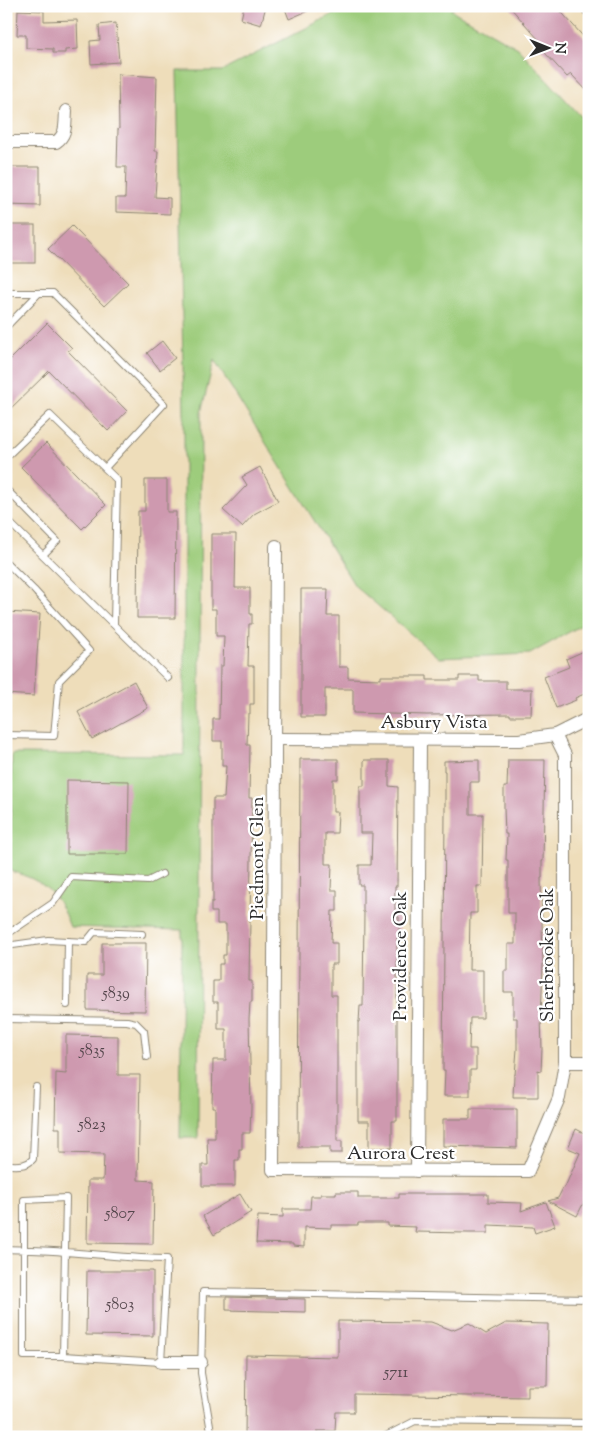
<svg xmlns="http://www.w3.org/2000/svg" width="595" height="1443" font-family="'Sorts Mill Goudy',serif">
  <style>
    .grass { fill: #9dcc7b; stroke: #647c53 }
    .building { fill: #ce99af }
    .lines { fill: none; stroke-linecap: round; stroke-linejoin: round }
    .lane-casing { stroke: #8c8472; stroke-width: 8 }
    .street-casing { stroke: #8c8472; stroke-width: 14 }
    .lane { stroke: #fff; stroke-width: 6 }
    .street { stroke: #fff; stroke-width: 12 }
    .labels { text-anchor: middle; stroke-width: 4.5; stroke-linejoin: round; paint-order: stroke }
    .number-label { font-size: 16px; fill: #54464c }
    .street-label { font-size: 19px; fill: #2b2b2b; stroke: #fff }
  </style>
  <rect width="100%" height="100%" fill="#fff"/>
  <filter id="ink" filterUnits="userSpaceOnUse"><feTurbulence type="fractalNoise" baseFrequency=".02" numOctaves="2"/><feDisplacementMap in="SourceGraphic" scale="10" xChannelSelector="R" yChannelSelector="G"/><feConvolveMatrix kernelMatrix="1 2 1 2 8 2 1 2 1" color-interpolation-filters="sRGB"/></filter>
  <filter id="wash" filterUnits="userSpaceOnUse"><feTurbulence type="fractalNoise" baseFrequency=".0096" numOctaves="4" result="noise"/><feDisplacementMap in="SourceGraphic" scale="20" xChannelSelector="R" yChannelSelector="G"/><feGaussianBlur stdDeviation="1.12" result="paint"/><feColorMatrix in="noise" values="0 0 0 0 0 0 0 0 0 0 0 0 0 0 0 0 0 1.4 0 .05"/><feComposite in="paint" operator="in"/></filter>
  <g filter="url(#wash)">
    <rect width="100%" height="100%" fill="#eeddba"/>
    <path class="grass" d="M 349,6 L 456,6 L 451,10 L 518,48 L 589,125 L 589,621 L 530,654 L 439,658 L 355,586 L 214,360 L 201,413 L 198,1138 L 180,1138 L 182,930 L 70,927 C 57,893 46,881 10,871 L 12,754 L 184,755 L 184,415 L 177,71 L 222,71 Z"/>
    <g id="blocks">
      <g class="building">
        <polygon points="244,6 266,6 261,25 241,19"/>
        <polygon points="284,6 319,6 289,19"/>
        <polygon points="509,6 556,6 589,43 589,93 571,74 567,77 536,43 539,40"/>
        <polygon points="18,10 44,11 44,21 77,20 78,49 65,50 65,53 53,53 53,49 26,48 26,35 17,35"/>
        <polygon points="116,23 119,62 91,64 90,41 100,40 99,25"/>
        <polygon points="118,74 157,77 155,151 158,151 155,197 170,198 170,214 116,212 116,198 125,198 126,167 117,167 118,129 119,129"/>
        <polygon points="6,167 40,167 40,206 6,205"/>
        <rect x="6" y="225" width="29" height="38"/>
        <polygon points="72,226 128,283 104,306 48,249"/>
        <polygon points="47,323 72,348 68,351 127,411 108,431 49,371 6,413 6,364"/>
        <polygon points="162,341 175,358 160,370 147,353"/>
        <polygon points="46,443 106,505 82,529 21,467"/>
        <polygon points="260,467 278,501 254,514 242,527 223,510 247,485 242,477"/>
        <polygon points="145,480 167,480 167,512 176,512 175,618 137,618 138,511 145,511"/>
        <polygon points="211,534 236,534 235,588 250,588 250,614 252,614 252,624 249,624 248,666 254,666 254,704 250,704 250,714 248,714 247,745 250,745 249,798 252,798 249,981 252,981 252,1002 250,1002 249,1019 251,1107 250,1133 242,1133 242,1149 239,1149 239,1160 235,1160 235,1186 202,1186 202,1165 208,1165 207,1138 215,1138 215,1107 212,1107 213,1060 226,1060 226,1029 218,1029 218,1002 213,1002 213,981 219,981 219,964 223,964 223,955 226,955 226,924 217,924 217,912 211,912 211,902 213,902 213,798 224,798 226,766 222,766 222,741 213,741 213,719 219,719 220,666 223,666 224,636 216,636 216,609 211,609"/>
        <polygon points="301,589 328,589 327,616 339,616 339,667 348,667 348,678 381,679 381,676 427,676 427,680 459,680 459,676 479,676 479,681 506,681 506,689 532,689 531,716 510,716 510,714 427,715 353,713 353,689 325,689 325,717 301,717"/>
        <polygon points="6,612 40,614 34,696 6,694"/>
        <polygon points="584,651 589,661 589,692 575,698 576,700 556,708 544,677 569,667 566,659"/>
        <polygon points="134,681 148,708 92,739 78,712"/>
        <polygon points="300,759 338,759 338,779 333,779 333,812 338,812 337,833 325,833 325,864 332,864 331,890 337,890 337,911 332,911 331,943 337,943 337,964 331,964 331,995 337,995 337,1141 342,1141 342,1153 330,1153 330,1147 298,1147"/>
        <polygon points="364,760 389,760 389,786 398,787 397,886 395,886 395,917 399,917 399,938 397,938 397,1121 392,1121 392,1148 369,1148 369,1121 358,1121 358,1022 359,1022 360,1006 363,1006 364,912 363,912 363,885 359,885 359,865 371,865 372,833 360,833 360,786 364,786"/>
        <polygon points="479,760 479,782 470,782 470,814 483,814 482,886 477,886 477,913 470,913 469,970 483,970 483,1018 470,1018 469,1049 476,1049 476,1070 470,1070 470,1096 444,1096 445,1070 443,1070 445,813 445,771 444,771 444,761"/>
        <polygon points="508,760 545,760 543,861 542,861 542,878 541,878 543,965 541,1017 542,1049 541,1071 538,1070 538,1097 513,1097 514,1075 515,1075 517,1049 517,1018 513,1018 513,992 504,992 504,971 508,971 508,944 515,944 515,913 508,913 508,860 506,860 507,834 505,834 504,808 504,787 507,787"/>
        <polygon points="67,780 129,781 128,854 67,854"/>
        <polygon points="102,943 146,943 145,1011 87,1010 87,975 102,975"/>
        <polygon points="66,1035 118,1036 118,1075 140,1075 138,1180 154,1181 153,1244 87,1243 88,1180 103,1180 104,1154 60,1153 60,1128 55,1128 56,1073 66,1074"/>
        <polygon points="470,1109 517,1109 517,1148 443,1146 443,1119 470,1119"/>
        <polygon points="576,1129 588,1135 589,1133 589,1192 577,1216 548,1201 558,1198 564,1186 565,1187 580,1153 568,1148"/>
        <polygon points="336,1192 358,1192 358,1198 399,1198 399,1194 488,1194 488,1202 522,1203 521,1211 546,1202 555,1226 535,1233 533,1227 488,1225 488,1233 467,1233 415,1232 416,1227 388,1226 388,1223 358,1223 358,1225 331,1225 331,1228 304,1227 304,1247 293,1246 293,1244 256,1243 258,1216 283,1217 283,1209 310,1209 311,1196 321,1196 321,1194 336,1194"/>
        <polygon points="240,1194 251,1212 214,1235 203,1216"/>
        <polygon points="87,1271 153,1271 153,1336 86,1335"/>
        <polygon points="226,1297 305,1299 305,1312 226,1310"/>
        <polygon points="338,1321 431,1322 452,1330 469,1323 486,1334 506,1323 548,1324 547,1386 528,1386 528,1397 354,1394 354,1412 336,1412 335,1431 317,1431 317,1437 245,1437 246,1355 338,1357"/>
      </g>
    </g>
  </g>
  <g filter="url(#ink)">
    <use href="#blocks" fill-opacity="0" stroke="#8c8472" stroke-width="1"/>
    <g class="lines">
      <g class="lane-casing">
        <g id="lane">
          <polyline points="6,293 53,293 164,404 105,468"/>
          <polyline points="6,327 39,293"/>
          <polyline points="6,457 50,415 117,480 114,624"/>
          <polyline points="6,495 9,492 57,541 43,555"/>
          <polyline points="6,519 168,678"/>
          <polyline points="6,562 34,590 89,651 59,681 54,736 6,735"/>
          <polyline points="6,935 53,903 71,877 148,881 162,874"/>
          <polyline points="6,946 48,940 86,942 94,932 142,934"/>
          <polyline points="67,1005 68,941"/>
          <polyline points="6,1019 127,1021 136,1023 144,1031 147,1057"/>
          <path d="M 6,1165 C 16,1165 26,1167 33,1159 L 36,1087"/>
          <path d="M 6,1249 C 26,1250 46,1250 65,1252 C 99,1254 133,1259 167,1259 L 161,1362 L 63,1356 L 66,1198 L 24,1200 L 24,1356 L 63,1356"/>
          <polyline points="212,1437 201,1373 203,1292 589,1299"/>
          <polyline points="384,1437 415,1421 589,1423"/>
        </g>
      </g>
      <g class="street-casing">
        <g id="street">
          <polyline points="586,6 589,10"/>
          <path d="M 6,142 L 56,142 C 67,135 65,123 66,111"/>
          <polyline points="276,546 273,1170 528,1171 559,1098 565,1062 565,755 555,735"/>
          <polyline points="276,739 519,740 555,735 589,718"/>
          <polyline points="565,1062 589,1062"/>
          <polyline points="417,1171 420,741"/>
          <polyline points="161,1362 201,1362"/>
        </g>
      </g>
      <use href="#lane" class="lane"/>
      <use href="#street" class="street"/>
    </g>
  </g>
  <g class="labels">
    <g class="number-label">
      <text x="116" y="998">5839</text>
      <text x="92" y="1055">5835</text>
      <text x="92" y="1129">5823</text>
      <text x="120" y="1218">5807</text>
      <text x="120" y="1309">5803</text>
      <text x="396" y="1377">5711</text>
    </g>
    <g class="street-label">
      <text x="434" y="728">Asbury Vista</text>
      <text transform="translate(256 858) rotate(-90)" y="7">Piedmont Glen</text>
      <text transform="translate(546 955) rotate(-90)" y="7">Sherbrooke Oak</text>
      <text transform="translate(399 956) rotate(-90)" y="7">Providence Oak</text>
      <text x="401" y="1159">Aurora Crest</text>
    </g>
  </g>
  <rect width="595" height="1443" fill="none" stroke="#fff" stroke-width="25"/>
  <g transform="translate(548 48) rotate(91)" stroke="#ffffff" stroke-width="4" paint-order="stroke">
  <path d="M0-4L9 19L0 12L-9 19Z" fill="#2b2b2b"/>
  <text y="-8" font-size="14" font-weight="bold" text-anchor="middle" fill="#2b2b2b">N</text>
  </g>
</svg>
